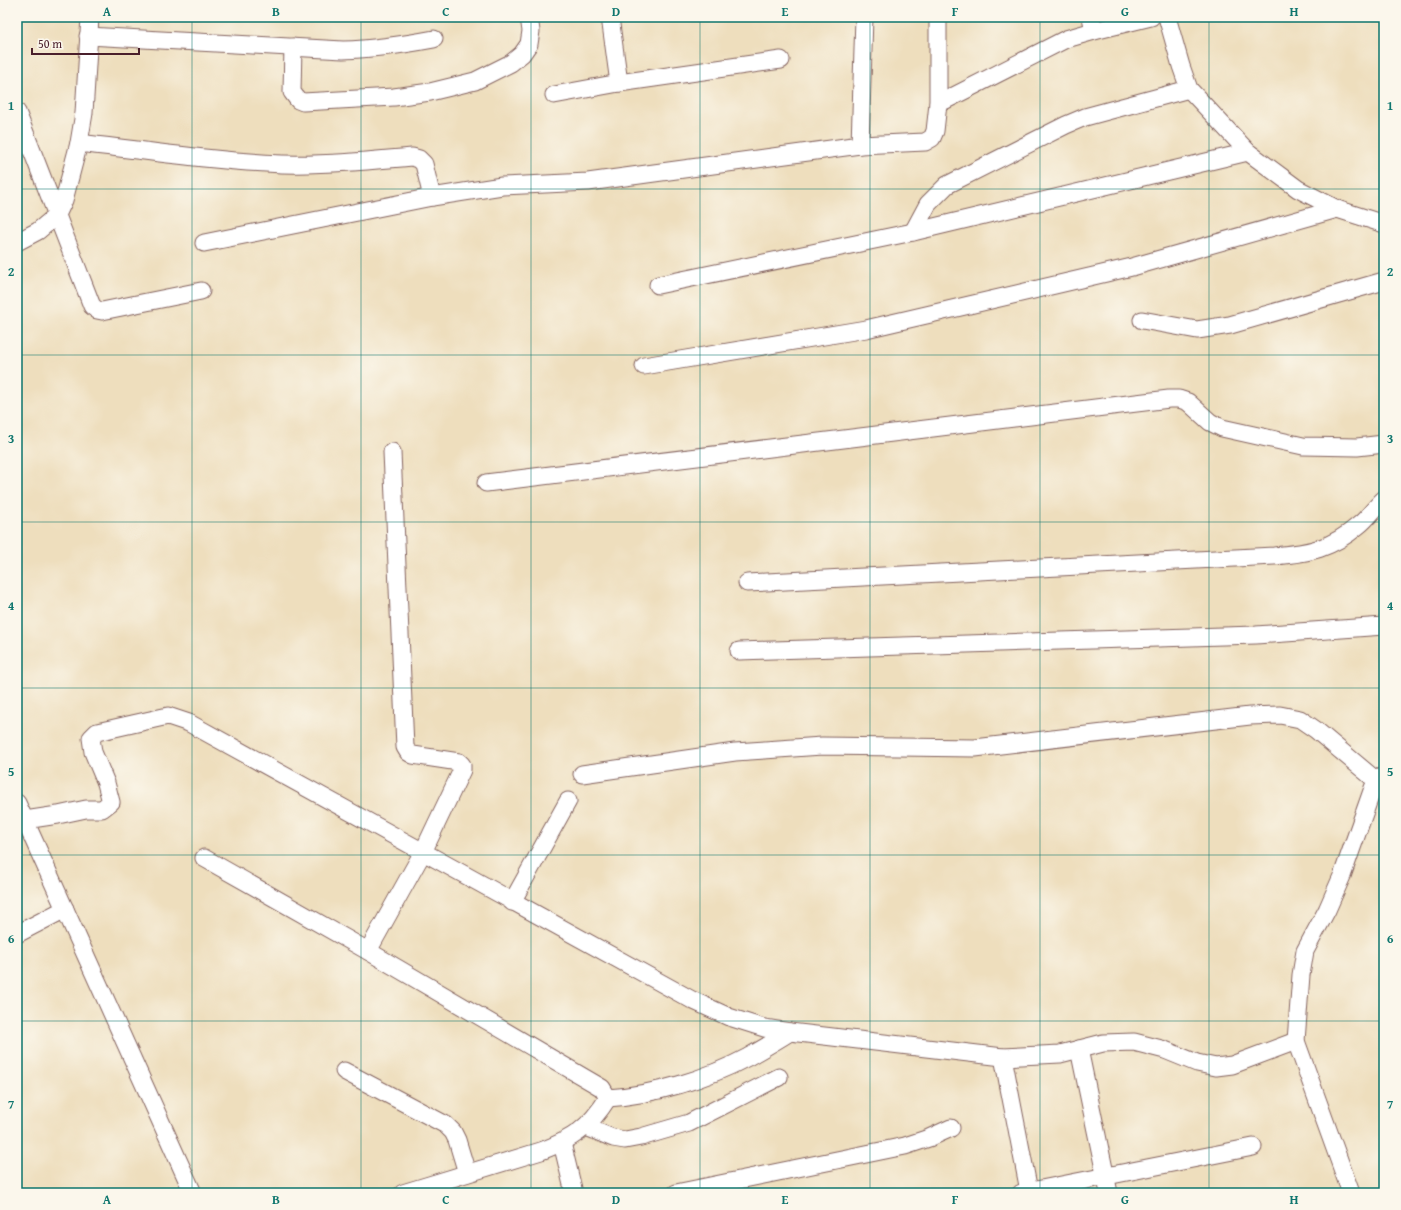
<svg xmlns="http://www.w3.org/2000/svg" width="1401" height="1210" font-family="'Gentium Book Plus',serif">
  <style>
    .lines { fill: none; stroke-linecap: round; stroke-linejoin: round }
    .street-casing { stroke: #83625e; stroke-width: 19 }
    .street { stroke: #fff; stroke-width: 17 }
    .grid { fill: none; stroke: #0f766e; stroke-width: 1; stroke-opacity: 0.55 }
    .neatline { fill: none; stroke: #0f766e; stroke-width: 1.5 }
    .grid-label { font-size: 13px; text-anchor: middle; font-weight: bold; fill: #0f766e }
  </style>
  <rect width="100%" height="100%" fill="#fbf7ec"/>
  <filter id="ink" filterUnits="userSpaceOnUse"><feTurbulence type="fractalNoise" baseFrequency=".025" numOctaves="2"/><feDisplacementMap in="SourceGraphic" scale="8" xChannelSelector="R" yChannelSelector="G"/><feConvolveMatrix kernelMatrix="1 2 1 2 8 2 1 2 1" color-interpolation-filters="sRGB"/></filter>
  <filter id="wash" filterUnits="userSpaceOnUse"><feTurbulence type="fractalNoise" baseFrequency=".012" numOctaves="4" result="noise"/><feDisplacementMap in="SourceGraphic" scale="16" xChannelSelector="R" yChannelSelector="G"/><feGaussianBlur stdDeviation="0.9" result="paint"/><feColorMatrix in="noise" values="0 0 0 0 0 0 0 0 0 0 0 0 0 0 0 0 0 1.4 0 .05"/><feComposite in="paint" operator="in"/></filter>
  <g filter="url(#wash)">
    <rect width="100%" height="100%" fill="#eedebd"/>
  </g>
  <g filter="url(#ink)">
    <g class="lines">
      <g class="street-casing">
        <g id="street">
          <polyline points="610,17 619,83"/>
          <polyline points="1091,17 1094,31"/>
          <polyline points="1167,17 1181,66 1189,89 1248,152 1298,189 1337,209 1384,224"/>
          <path d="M 88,36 L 343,50 C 376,49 402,45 434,39"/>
          <polyline points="293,47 292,92 298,100 303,102 394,97 430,92 475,81 511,63 522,54 529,44 531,31 529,17"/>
          <polyline points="554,95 619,83 781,60"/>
          <polyline points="938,104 1066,39 1094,31 1151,17"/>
          <polyline points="17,112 92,306 97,310 102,311 201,291"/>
          <path d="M 79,143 C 146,151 214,161 282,164 C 325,165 369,161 412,157 L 419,159 L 424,164 L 432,197"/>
          <polyline points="860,145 864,17"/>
          <polyline points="913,232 928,204 947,185 1066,125 1085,117 1189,89"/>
          <polyline points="17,242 38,231 57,215 64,200 79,143 84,113 90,17"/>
          <polyline points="204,243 432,197 502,186 588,182 860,145 925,142 932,138 935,131 938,104 938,17"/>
          <polyline points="658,285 913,232 1248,152"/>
          <polyline points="1142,320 1197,330 1230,325 1384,281"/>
          <polyline points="644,366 866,329 1132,267 1337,209"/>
          <polyline points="486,483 1169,399 1179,399 1188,402 1210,422 1222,428 1303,446 1357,447 1384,444"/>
          <path d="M 747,583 L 1274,556 C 1310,553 1331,549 1359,525 C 1368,518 1375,507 1384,499"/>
          <polyline points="739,651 1256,635 1384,626"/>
          <polyline points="582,774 735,752 822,746 975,748 1250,716 1280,715 1300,719 1316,730 1378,782"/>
          <polyline points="17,803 193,1193"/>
          <polyline points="25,820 58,815 86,809 102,809 111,802 106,783 93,752 91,738 97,732 168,716 189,723 692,1000 729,1017 764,1028 790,1032 1003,1057 1060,1054 1103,1043 1134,1042 1165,1050 1197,1063 1216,1067 1232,1065 1296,1041"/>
          <path d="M 204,858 L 368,951 L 602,1088 L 608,1098 C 589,1128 573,1139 541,1151 L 403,1193"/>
          <polyline points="512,902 568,801"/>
          <polyline points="17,934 65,909"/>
          <polyline points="368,951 423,852 462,770 462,765 459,762 413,755 408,752 405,747 392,452"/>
          <polyline points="1079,1049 1109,1193"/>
          <polyline points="1003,1057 1029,1191"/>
          <polyline points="344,1071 446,1125 453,1132 457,1140 467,1173"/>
          <path d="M 608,1098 C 653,1095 707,1079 748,1057 C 762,1049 776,1041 790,1032"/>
          <polyline points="586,1127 613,1138 625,1140 641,1137 689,1123 779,1077"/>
          <polyline points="562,1143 574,1193"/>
          <polyline points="676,1193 905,1146 929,1138 951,1128"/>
          <polyline points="1021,1193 1253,1147"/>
          <polyline points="1351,1193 1296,1041 1301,975 1305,951 1327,910 1342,876 1373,788 1384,775"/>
        </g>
      </g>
      <use href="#street" class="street"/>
    </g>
  </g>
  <path class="grid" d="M 192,17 L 192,1193M 361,17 L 361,1193M 531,17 L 531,1193M 700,17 L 700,1193M 870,17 L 870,1193M 1040,17 L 1040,1193M 1209,17 L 1209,1193M 17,189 L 1384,189M 17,355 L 1384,355M 17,522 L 1384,522M 17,688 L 1384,688M 17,855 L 1384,855M 17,1021 L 1384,1021"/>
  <rect width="1401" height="1210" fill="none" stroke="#fbf7ec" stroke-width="44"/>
  <path d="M32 48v6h107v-6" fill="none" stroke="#4a1f2b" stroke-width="2"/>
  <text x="38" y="48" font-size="12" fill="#4a1f2b" stroke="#fbf7ec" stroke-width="3" paint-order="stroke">50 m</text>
  <rect x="22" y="22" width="1357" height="1166" class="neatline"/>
  <g class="grid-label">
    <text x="107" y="16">A</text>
    <text x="276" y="16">B</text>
    <text x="446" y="16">C</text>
    <text x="616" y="16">D</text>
    <text x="785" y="16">E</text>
    <text x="955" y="16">F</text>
    <text x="1125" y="16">G</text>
    <text x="1294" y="16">H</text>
    <text x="11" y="110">1</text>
    <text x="1390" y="110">1</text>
    <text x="11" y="276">2</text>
    <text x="1390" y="276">2</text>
    <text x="11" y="443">3</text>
    <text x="1390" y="443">3</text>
    <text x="11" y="610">4</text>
    <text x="1390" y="610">4</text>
    <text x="11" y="776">5</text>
    <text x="1390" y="776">5</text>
    <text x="11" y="943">6</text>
    <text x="1390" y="943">6</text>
    <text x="11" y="1109">7</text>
    <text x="1390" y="1109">7</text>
    <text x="107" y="1204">A</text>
    <text x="276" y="1204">B</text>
    <text x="446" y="1204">C</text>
    <text x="616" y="1204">D</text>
    <text x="785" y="1204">E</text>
    <text x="955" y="1204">F</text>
    <text x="1125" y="1204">G</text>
    <text x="1294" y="1204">H</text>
  </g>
</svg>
